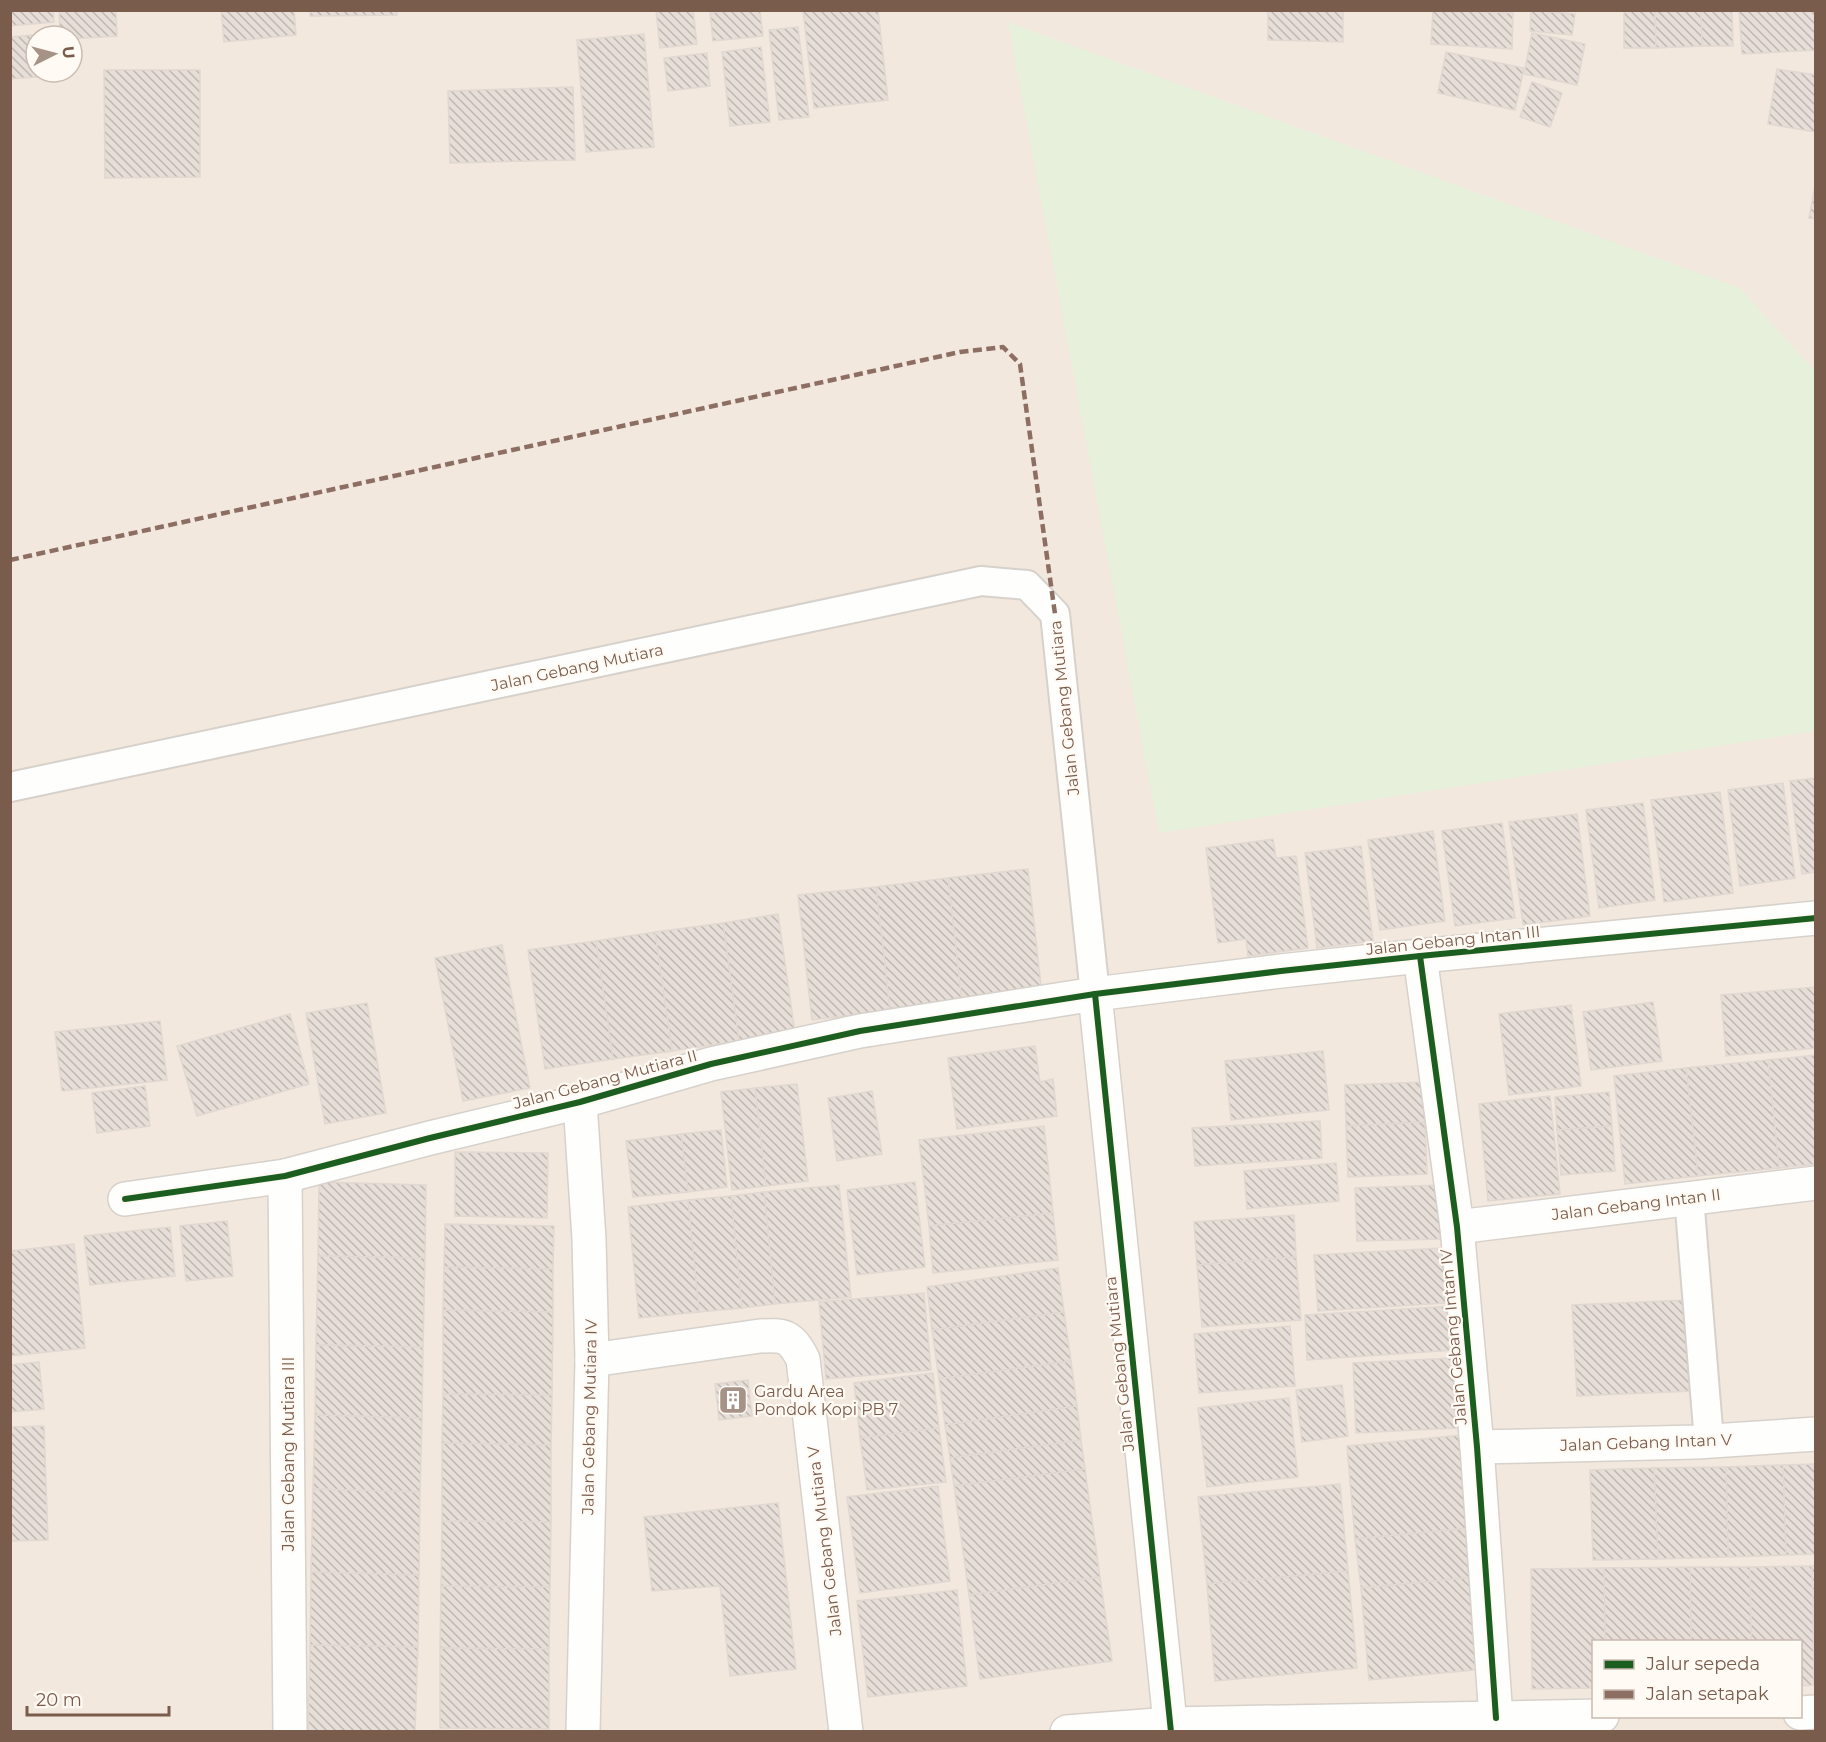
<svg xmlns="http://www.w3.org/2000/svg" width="1826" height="1742" font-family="Montserrat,sans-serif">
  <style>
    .residential { fill: #f2e8de; fill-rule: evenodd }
    .grass { fill: #e7f0db }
    .building { fill: url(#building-back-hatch); stroke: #e2d8d2; stroke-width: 1.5 }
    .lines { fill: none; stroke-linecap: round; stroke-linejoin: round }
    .lane-casing { stroke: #d7d1cb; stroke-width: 32 }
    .street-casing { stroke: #d7d1cb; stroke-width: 36 }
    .lane { stroke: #fefefd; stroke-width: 28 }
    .street { stroke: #fefefd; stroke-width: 33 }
    .quiet { stroke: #8d6e63; stroke-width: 4.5; stroke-dasharray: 9 4.5; stroke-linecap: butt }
    .cycleway-casing { stroke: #fffaf3; stroke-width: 10 }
    .cycleway { stroke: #1b5e20; stroke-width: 6 }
    .labels { text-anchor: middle; stroke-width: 4.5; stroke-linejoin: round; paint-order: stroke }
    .street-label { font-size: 16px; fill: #7a5c4d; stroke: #fffaf3 }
    .poi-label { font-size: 16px; fill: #7a5c4d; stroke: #fffaf3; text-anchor: start }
  </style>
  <defs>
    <pattern id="building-back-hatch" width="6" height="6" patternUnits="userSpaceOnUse" patternTransform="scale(1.5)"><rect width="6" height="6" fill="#e6ded7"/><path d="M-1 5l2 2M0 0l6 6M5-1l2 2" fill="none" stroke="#bfb7b1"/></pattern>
  </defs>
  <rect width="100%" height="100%" fill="#f9f5f0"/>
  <path class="residential" d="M 11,11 L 1815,11 L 1815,1731 L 11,1732 ZM 36,36 L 72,36 L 72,72 L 36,72 ZM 1594,1642 L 1800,1642 L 1800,1716 L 1594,1716 Z"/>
  <polygon class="grass" points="1008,22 1740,288 1815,371 1815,731 1159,833"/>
  <g class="building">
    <polygon points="10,10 53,10 54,22 10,26"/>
    <polygon points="59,10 116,10 117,36 72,39 72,36 60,36"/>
    <polygon points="221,10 294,10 296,35 224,42"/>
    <polygon points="310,10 397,10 397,15 310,16"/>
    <polygon points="656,10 693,10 697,44 660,48"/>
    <polygon points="734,10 760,10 763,36 713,41 710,13"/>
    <polygon points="803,10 878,10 888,100 814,108"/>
    <polygon points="1268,10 1343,10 1343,42 1268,40"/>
    <polygon points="1433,10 1513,13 1512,49 1431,44"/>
    <polygon points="1531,10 1575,14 1572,35 1530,31"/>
    <polygon points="1624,10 1655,10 1656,48 1624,48"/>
    <polygon points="1655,10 1701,10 1702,46 1656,48"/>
    <polygon points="1701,10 1732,10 1733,46 1702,46"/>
    <polygon points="1739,10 1816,10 1816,50 1742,54"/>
    <polygon points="798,27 809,117 779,120 769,30"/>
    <polygon points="1532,33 1585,44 1577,85 1524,74"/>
    <polygon points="47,34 47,36 36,36 36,72 50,72 50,76 10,79 10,37"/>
    <polygon points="644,34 654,147 586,152 577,40"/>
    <polygon points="761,47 770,122 730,126 722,52"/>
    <polygon points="1446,52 1524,68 1515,110 1438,93"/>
    <polygon points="707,53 710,86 668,91 664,58"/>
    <polygon points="1777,69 1816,75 1816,132 1768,124"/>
    <polygon points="104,70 200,70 200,177 105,178"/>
    <polygon points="1532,82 1562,93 1550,127 1520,117"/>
    <polygon points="573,87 575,160 450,163 448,91"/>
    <polygon points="1816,180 1816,219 1809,218"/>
    <polygon points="1816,778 1816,872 1802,874 1790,781"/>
    <polygon points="1783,783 1795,878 1740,886 1728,790"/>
    <polygon points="1720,792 1733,893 1664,902 1651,800"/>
    <polygon points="1643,803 1655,900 1599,908 1586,810"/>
    <polygon points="1577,814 1590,916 1523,925 1509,822"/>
    <polygon points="1502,823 1515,918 1455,926 1442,831"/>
    <polygon points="1433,831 1445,921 1380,930 1368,840"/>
    <polygon points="1273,839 1276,858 1296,856 1308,948 1248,956 1246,939 1218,943 1206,848"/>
    <polygon points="1361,846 1373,941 1317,948 1305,853"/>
    <polygon points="1028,869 1042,994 962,1003 948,878"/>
    <polygon points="948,878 962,1003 890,1011 876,887"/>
    <polygon points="876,887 890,1011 812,1020 798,895"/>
    <polygon points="778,914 795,1033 739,1041 723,923"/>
    <polygon points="723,923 739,1041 672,1051 655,932"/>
    <polygon points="655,932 672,1051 613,1059 596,941"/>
    <polygon points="596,941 613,1059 545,1069 528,950"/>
    <polygon points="502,945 530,1088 463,1101 435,958"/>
    <polygon points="1816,987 1816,1048 1726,1056 1721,995"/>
    <polygon points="1653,1002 1662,1061 1591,1070 1583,1012"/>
    <polygon points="367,1003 386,1113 325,1124 306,1013"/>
    <polygon points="1571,1005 1581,1086 1509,1095 1499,1014"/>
    <polygon points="290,1014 309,1084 197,1116 177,1046"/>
    <polygon points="160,1021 167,1080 62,1091 55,1032"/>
    <polygon points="1035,1046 1040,1082 1053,1079 1057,1116 957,1129 948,1058"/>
    <polygon points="1323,1051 1329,1110 1231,1120 1225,1061"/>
    <polygon points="1816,1055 1816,1164 1779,1168 1768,1060"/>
    <polygon points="1768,1060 1779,1168 1698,1176 1686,1068"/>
    <polygon points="1686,1068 1698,1176 1625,1184 1614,1076"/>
    <polygon points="1424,1082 1425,1122 1346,1126 1345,1085"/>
    <polygon points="797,1084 808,1181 766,1186 755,1088"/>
    <polygon points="145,1086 150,1126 97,1133 92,1093"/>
    <polygon points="755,1088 766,1186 732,1190 721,1092"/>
    <polygon points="872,1091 882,1154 837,1161 828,1098"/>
    <polygon points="1609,1092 1612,1126 1557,1130 1555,1097"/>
    <polygon points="1550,1096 1560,1194 1488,1201 1479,1104"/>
    <polygon points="1320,1121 1322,1158 1195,1166 1192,1128"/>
    <polygon points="1425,1122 1427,1174 1348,1177 1346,1126"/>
    <polygon points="1044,1126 1053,1213 929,1226 919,1140"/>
    <polygon points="1612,1126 1615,1171 1561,1175 1557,1130"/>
    <polygon points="721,1130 727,1187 688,1192 681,1134"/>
    <polygon points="681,1134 688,1192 633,1197 626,1141"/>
    <polygon points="455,1152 548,1153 547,1218 455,1216"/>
    <polygon points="1336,1163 1339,1201 1247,1209 1244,1171"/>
    <polygon points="319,1182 426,1185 425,1258 318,1256"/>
    <polygon points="915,1182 925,1267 857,1275 847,1190"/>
    <polygon points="839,1185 851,1297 775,1304 764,1192"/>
    <polygon points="1441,1185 1442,1239 1357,1241 1355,1188"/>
    <polygon points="764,1192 775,1304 742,1308 731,1196"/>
    <polygon points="731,1196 742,1308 699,1312 688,1200"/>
    <polygon points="688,1200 699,1312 639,1318 628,1207"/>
    <polygon points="1053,1213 1058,1260 933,1273 929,1226"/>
    <polygon points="1294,1215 1296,1257 1197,1265 1194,1222"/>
    <polygon points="227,1221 233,1276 186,1281 180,1226"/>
    <polygon points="445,1224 554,1226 553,1269 444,1267"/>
    <polygon points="170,1227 175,1276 90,1285 84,1236"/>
    <polygon points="74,1244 85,1348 10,1356 10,1251"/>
    <polygon points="1442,1248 1446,1303 1318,1311 1314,1255"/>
    <polygon points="318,1256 425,1258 423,1347 316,1345"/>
    <polygon points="1296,1257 1301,1320 1202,1327 1197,1265"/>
    <polygon points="444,1267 553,1269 553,1312 443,1310"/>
    <polygon points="1058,1268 1064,1312 932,1330 927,1287"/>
    <polygon points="924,1293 931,1370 826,1379 819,1302"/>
    <polygon points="1688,1300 1692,1391 1577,1396 1572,1305"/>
    <polygon points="1452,1306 1455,1350 1307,1360 1305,1315"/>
    <polygon points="443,1310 553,1312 552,1395 443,1394"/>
    <polygon points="1064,1312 1071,1361 939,1379 932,1330"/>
    <polygon points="1290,1326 1295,1386 1199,1393 1194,1334"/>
    <polygon points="316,1345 423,1347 422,1418 315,1415"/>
    <polygon points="1453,1358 1456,1428 1356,1433 1353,1363"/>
    <polygon points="1071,1361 1077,1406 945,1425 939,1379"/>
    <polygon points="39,1362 44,1409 10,1412 10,1365"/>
    <polygon points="933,1373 939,1428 860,1438 854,1383"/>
    <polygon points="748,1380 752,1416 719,1420 715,1384"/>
    <polygon points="1342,1385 1348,1436 1302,1442 1296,1390"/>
    <polygon points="443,1394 552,1395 551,1445 442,1443"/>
    <polygon points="1289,1398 1298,1477 1207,1487 1198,1408"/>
    <polygon points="1077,1406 1081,1440 950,1458 945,1425"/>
    <polygon points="315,1415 422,1418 420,1492 313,1489"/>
    <polygon points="44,1426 48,1540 10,1541 10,1427"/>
    <polygon points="939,1428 946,1482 867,1490 860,1438"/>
    <polygon points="1463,1435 1471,1528 1355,1539 1347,1446"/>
    <polygon points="1081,1440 1085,1469 954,1486 950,1458"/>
    <polygon points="442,1443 551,1445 551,1522 442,1521"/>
    <polygon points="1816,1464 1816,1554 1786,1555 1783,1465"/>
    <polygon points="1783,1465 1786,1555 1728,1557 1726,1467"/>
    <polygon points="1726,1467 1728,1557 1658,1559 1654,1468"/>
    <polygon points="1654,1468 1658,1559 1593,1560 1590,1470"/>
    <polygon points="1085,1469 1100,1577 969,1595 954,1486"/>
    <polygon points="1340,1484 1348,1571 1207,1584 1198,1497"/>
    <polygon points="938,1486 950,1581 860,1593 847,1497"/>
    <polygon points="313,1489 420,1492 419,1575 311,1572"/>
    <polygon points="778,1503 796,1669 730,1676 720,1586 652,1591 644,1517"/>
    <polygon points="442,1521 551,1522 550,1587 441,1586"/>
    <polygon points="1471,1528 1476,1577 1361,1588 1355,1539"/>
    <polygon points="1816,1565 1816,1685 1814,1685 1812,1566"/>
    <polygon points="1812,1566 1814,1685 1800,1686 1800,1642 1751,1642 1750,1567"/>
    <polygon points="1690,1567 1750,1567 1751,1642 1691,1642"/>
    <polygon points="1690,1567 1691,1642 1605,1642 1604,1568"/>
    <polygon points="1604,1568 1605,1642 1594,1642 1594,1688 1532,1689 1531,1569"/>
    <polygon points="1348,1571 1357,1668 1215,1681 1207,1584"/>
    <polygon points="311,1572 419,1575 418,1647 310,1645"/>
    <polygon points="1100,1577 1112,1661 980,1679 969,1595"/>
    <polygon points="1476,1577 1484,1669 1369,1680 1361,1588"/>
    <polygon points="441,1586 550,1587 549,1649 440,1648"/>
    <polygon points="957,1590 967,1686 868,1697 857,1601"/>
    <polygon points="310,1645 418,1647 415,1732 308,1732"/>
    <polygon points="440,1648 549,1649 549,1729 440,1728"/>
  </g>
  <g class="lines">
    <g class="lane-casing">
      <g id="lane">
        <polyline points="10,787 981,581 1027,585 1055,614 1095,994"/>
        <polyline points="1689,1197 1709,1441"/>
      </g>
    </g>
    <g class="street-casing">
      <g id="street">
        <polyline points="1420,956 1457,1227 1477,1447 1496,1718"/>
        <polyline points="1095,994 1171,1732"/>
        <polyline points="580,1102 589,1239 592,1360 583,1732"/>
        <polyline points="285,1176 290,1732"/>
        <polyline points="125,1199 285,1176 430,1138 580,1102 711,1064 860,1031 1095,994 1281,971 1420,956 1816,918"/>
        <polyline points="1457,1227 1816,1183"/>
        <path d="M 592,1360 L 760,1336 C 785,1335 790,1335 803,1359 L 846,1732"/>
        <polyline points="1477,1447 1697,1442 1816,1434"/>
        <polyline points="1800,1713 1816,1712"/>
        <polyline points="1067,1732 1170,1724 1602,1716"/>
      </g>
    </g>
    <use href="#lane" class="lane"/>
    <use href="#street" class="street"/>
    <polyline class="quiet" points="10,560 960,352 1003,347 1020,364 1055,614"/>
    <g class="cycleway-casing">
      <g id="cycleway">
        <polyline points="1420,956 1457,1227 1477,1447 1496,1718"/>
        <polyline points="1095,994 1171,1732"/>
        <polyline points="125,1199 285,1176 430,1138 580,1102 711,1064 860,1031 1095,994 1281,971 1420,956 1816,918"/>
      </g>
    </g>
    <use href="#cycleway" class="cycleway"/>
  </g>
  <defs>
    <g id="building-square" transform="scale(1.5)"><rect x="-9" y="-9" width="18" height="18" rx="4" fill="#a69286" stroke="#fffaf3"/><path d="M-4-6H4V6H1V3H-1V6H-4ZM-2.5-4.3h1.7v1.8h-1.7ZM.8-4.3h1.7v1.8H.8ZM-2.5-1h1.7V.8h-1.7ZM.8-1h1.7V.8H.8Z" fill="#fff"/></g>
  </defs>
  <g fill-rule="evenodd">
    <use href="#building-square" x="733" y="1400"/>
  </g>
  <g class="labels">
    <g class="street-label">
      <text transform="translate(577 667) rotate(-12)" y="6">Jalan Gebang Mutiara</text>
      <text transform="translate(1064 708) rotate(-96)" y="6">Jalan Gebang Mutiara</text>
      <text transform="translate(1453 940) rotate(-6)" y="6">Jalan Gebang Intan III</text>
      <text transform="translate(605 1079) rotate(-15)" y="6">Jalan Gebang Mutiara II</text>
      <text transform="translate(1636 1204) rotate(-7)" y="6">Jalan Gebang Intan II</text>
      <text transform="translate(1453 1337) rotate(-95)" y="6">Jalan Gebang Intan IV</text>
      <text transform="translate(1119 1364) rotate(-96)" y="6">Jalan Gebang Mutiara</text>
      <text transform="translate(589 1417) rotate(-89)" y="6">Jalan Gebang Mutiara IV</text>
      <text transform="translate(1646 1442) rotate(-2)" y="6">Jalan Gebang Intan V</text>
      <text transform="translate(288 1454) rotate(-90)" y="6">Jalan Gebang Mutiara III</text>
      <text transform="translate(824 1541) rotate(-97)" y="6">Jalan Gebang Mutiara V</text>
    </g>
    <g class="poi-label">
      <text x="754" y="1397">Gardu Area<tspan x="754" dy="18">Pondok Kopi PB 7</tspan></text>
    </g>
  </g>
  <rect width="1826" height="1742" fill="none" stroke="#7a5c4d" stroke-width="24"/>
  <rect x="1592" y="1640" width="210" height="78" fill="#fffaf3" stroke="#cabbb1" stroke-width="1.5"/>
  <rect x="1604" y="1660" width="30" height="9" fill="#1b5e20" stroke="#cabbb1" stroke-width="1.5"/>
  <text x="1646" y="1670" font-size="18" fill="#7a5c4d">Jalur sepeda</text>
  <rect x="1604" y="1690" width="30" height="9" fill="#8d6e63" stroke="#cabbb1" stroke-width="1.5"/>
  <text x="1646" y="1700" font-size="18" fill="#7a5c4d">Jalan setapak</text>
  <g transform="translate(54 54) rotate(84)"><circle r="28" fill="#fffaf3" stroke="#cabbb1" stroke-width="1.5"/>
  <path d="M0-4.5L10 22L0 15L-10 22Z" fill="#a69286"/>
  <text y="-9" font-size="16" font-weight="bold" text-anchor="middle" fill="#7a5c4d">U</text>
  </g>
  <path d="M27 1706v9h142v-9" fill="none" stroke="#7a5c4d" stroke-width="3"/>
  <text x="36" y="1706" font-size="18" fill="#7a5c4d" stroke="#fffaf3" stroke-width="4.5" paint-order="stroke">20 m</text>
</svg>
